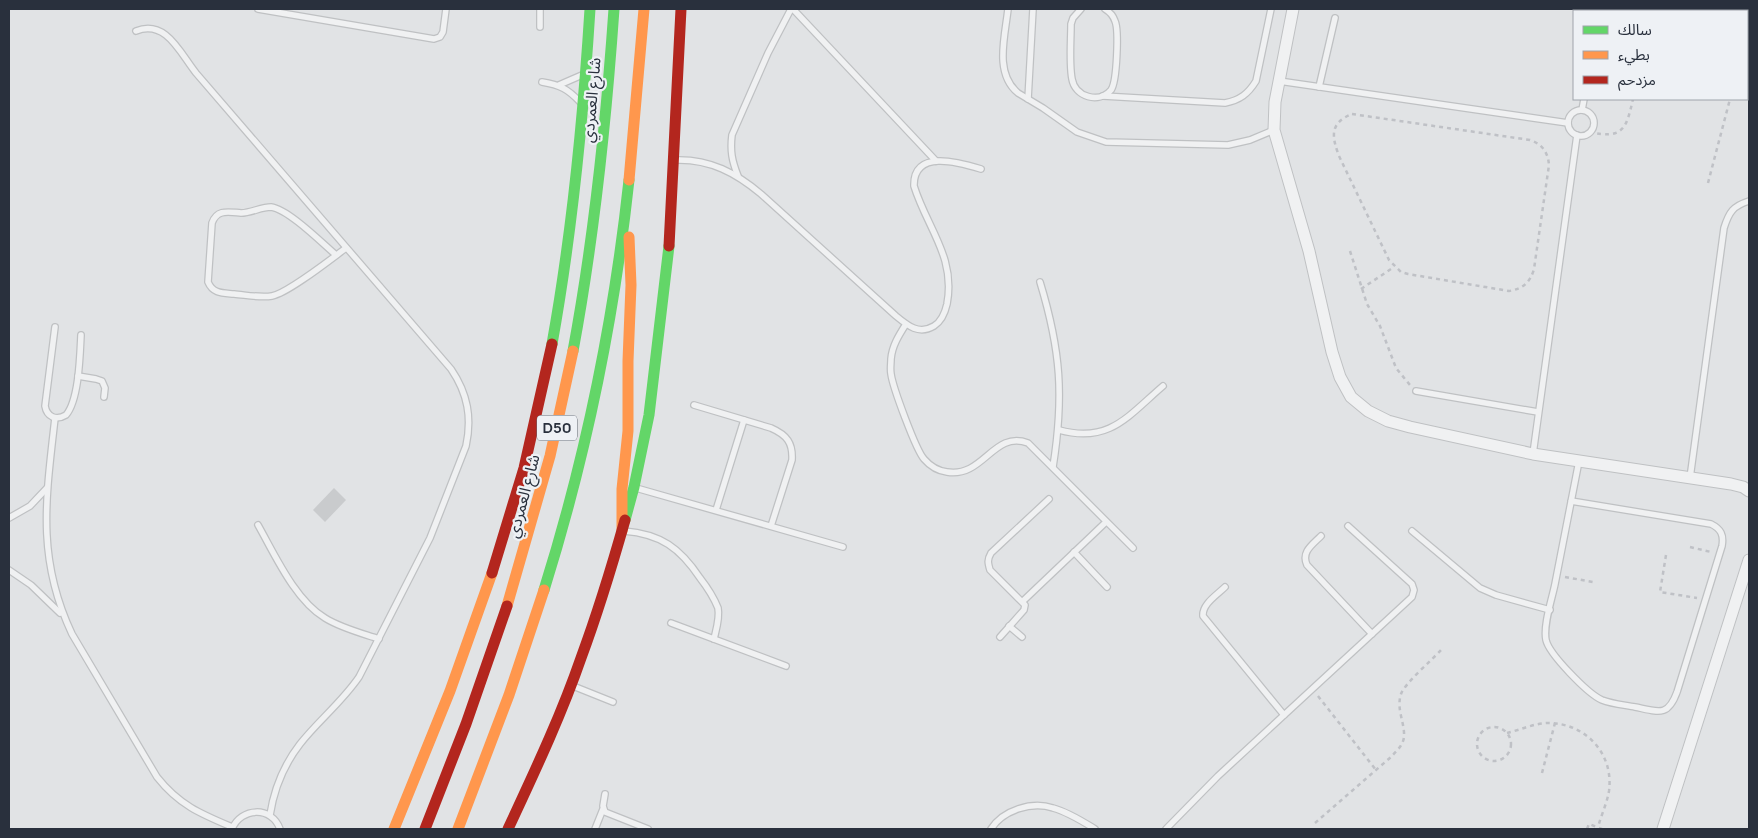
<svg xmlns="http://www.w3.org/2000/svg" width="1758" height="838" font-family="Manrope,'Noto Sans Arabic',sans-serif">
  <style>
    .building { fill: #c9cbcd }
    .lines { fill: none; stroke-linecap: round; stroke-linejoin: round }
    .lane-casing { stroke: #bfc1c3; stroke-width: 8 }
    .street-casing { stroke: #bfc1c3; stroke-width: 13 }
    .path { stroke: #bfc1c6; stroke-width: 2.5; stroke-dasharray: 4 4; stroke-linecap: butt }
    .lane { stroke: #f0f1f2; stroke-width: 5.5 }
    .street { stroke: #f0f1f2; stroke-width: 11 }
    .fast { stroke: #63d668; stroke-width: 11 }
    .slow { stroke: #ff974d; stroke-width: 11 }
    .jam { stroke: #b3261e; stroke-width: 11 }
    .labels { text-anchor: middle; stroke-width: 4.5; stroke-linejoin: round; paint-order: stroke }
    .shield { fill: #eef1f5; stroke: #646a74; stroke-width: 1 }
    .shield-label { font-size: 15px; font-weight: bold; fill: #29303d }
    .street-label { font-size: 16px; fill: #29303d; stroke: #eef1f5 }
  </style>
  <rect width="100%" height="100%" fill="#e1e3e5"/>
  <polygon class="building" points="334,488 346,500 325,522 313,510"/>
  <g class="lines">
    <g class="lane-casing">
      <g id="lane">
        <polyline points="258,9 434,39 440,37 443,32 446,9"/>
        <polyline points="540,9 540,27"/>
        <polyline points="793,9 936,161"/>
        <path d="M 1008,9 C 1005,37 994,73 1018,93 L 1043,108 L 1077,132 L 1106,142 L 1228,145 L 1250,140 L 1274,130"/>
        <path d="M 1081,9 L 1073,18 L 1071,24 C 1071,41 1069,63 1072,79 C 1075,97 1099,104 1111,90 C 1117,82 1119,30 1115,21 C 1113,15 1110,12 1105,9"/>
        <path d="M 136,31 C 166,19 180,53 196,73 L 451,369 C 468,394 472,418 466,446 L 430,538 L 359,677 C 342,702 318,721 300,744 C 283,766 274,789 270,815"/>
        <polyline points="1279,81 1568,123"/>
        <path d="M 542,82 C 560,85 568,89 580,102"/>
        <polyline points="559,85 582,75"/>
        <polyline points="1319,87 1335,18"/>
        <path d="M 1103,96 L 1225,103 C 1240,100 1248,94 1256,81 L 1271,9"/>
        <polyline points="1028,99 1033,9"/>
        <circle cx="1581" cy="123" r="13"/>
        <polyline points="1582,110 1584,99"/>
        <path d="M 676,160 C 710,159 736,173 761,194 L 896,316 C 908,326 919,335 934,326 C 942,321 945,313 947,304 C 956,257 927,228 914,186 C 913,149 958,162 981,169"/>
        <path d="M 738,176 C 732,161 730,151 732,135 L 768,53 L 791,9"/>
        <path d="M 336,255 C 322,243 288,209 271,207 C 261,207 251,213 241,213 C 228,212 217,209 212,223 L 208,282 C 213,294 223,293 234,294 C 246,295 260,298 272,296 C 288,293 331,259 346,248"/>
        <path d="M 1040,282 C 1061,351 1064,397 1053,467"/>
        <path d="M 906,324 C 899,335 892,346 891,359 C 891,364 890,369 891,374 C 893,388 916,450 924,459 C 930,466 939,471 947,472 C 984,478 993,430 1028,443 L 1133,548"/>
        <path d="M 55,327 L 45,406 C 47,417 56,421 66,415 C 79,400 80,355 81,335"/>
        <polyline points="78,376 96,379 102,381 105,388 104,397"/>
        <polyline points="1416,391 1538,412"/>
        <path d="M 694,405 L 771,428 C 787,435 793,443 792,460 L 771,526"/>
        <path d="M 55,418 C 46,498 36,558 72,634 L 157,777 C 179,805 201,814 232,827"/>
        <path d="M 1059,430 C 1109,444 1128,416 1163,386"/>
        <polyline points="1533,454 1577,135"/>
        <path d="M 1690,478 L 1724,228 C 1729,212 1733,206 1749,201"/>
        <polyline points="636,488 843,547"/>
        <path d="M 1571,501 L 1711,524 C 1721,529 1724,535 1722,546 L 1677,692 C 1668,717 1659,712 1635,707 C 1625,705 1612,704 1602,700 C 1588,694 1549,654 1546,640 C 1543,625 1552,599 1555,584 C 1563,543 1571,502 1579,461"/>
        <polyline points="716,510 744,420"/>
        <polyline points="9,518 30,506 47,488"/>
        <path d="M 258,525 C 275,555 295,600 325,618 C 341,628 361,633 379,639"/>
        <path d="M 624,531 C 661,534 680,548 700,578 C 707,587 714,598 718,608 C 720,618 716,630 714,639"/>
        <polyline points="1412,531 1480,588 1496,595 1550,610"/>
        <path d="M 1321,536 C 1312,545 1301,552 1307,565 L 1372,634"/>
        <polyline points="1074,552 1107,587"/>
        <polyline points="9,570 31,585 60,613"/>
        <path d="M 1225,587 C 1217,595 1202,604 1203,616 L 1284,715"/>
        <polyline points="1023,601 1106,522"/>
        <polyline points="671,623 786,666"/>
        <polyline points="1009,626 1022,637"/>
        <path d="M 1000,637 L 1024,610 L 1025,605 L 990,570 C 988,563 987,560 991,553 L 1049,499"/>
        <polyline points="573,686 613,702"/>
        <polyline points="605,794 603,806 605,812 648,829"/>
        <path d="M 232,829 C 241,807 272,806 280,829"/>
        <polyline points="595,829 603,809"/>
        <path d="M 991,829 C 1003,810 1032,801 1053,808 C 1068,812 1082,821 1095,829"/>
        <polyline points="1166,829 1218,776 1412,597 1414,590 1412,584 1348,526"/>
      </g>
    </g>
    <g class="street-casing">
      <g id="street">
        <polyline points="1293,9 1275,102 1274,130 1309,251 1332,352 1340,377 1351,397 1368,411 1388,421 1410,427 1533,454 1731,484 1743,487 1749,491"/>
        <polyline points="1663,829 1749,560"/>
      </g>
    </g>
    <g class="path">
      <path d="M 1352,114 L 1530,140 C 1542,144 1548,152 1549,165 L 1534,269 C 1530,283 1522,289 1509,291 L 1408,274 L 1401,272 L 1389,260 L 1339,156 C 1332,137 1329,123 1352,114 Z"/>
      <path d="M 1589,132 C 1623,139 1626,130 1633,99"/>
      <polyline points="1708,183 1730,99"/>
      <polyline points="1350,251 1367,304 1380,326 1396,368 1410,385"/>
      <polyline points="1361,289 1394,267"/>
      <polyline points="1690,547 1711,552"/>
      <polyline points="1666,555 1660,592 1697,598"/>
      <polyline points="1565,577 1593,582"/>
      <polyline points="1318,696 1376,770"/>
      <circle cx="1494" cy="744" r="17"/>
      <path d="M 1507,733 C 1520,730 1535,723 1548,723 C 1585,723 1614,753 1609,791 C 1607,803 1601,816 1598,827"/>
      <polyline points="1542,773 1555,723"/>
      <path d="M 1315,823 L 1391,757 C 1396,751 1403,746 1404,737 C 1405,723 1396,709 1401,694 C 1405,683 1432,660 1441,650"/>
      <polyline points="1587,829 1589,824 1602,829"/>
    </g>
    <use href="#lane" class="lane"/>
    <use href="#street" class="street"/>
    <g class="fast">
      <path d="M 552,344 C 572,233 583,121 590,9"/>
      <path d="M 573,351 C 594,238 606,124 614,9"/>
      <polyline points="625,520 634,487 649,415 669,246"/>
      <path d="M 544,590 C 586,456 614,319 629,180"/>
    </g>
    <g class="slow">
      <polyline points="629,180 644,9"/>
      <polyline points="622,531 622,489 628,431 628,361 631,285 629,237"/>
      <polyline points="507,606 550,456 573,351"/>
      <polyline points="394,829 450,691 492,573"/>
      <polyline points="458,829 509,695 544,590"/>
    </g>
    <g class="jam">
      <polyline points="669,246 681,9"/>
      <polyline points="492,573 524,468 552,344"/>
      <polyline points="425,829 466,724 507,606"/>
      <path d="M 508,829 C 534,773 561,716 581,658 C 598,612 612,566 625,520"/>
    </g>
  </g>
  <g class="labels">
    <rect class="shield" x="537" y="415.5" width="40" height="25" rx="4"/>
    <g class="shield-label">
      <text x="557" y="433">D50</text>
    </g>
    <g class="street-label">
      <text transform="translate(591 100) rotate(-85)" y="6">شارع العمردي</text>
      <text transform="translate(523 496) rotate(-75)" y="6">شارع العمردي</text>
    </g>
  </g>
  <rect width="1758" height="838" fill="none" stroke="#29303d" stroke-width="20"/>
  <rect x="1573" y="10" width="175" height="90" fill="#eef1f5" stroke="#9fa4ab"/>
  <rect x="1583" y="26" width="25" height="8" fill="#63d668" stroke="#9fa4ab"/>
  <text x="1618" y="35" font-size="15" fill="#29303d">سالك</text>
  <rect x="1583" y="51" width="25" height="8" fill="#ff974d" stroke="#9fa4ab"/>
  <text x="1618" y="60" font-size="15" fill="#29303d">بطيء</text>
  <rect x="1583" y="76" width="25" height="8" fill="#b3261e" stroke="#9fa4ab"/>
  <text x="1618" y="85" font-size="15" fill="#29303d">مزدحم</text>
</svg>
